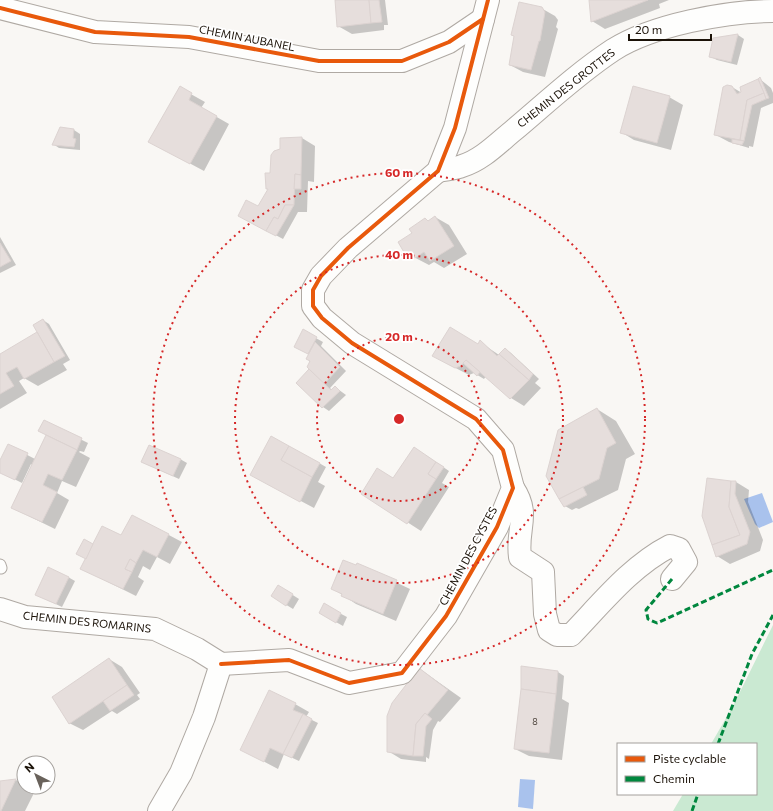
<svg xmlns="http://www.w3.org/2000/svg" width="773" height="811" font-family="Commissioner,sans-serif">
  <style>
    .green { fill: #cae9d2 }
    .water { fill: #a9c2ed }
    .shadow { fill: #0003 }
    .building { fill: #e6dedc; stroke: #dcd3d1 }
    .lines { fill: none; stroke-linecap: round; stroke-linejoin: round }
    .service-casing { stroke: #afa9a3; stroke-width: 13 }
    .minor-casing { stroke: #afa9a3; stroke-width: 24 }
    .service { stroke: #fefefd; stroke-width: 11 }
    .minor { stroke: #fefefd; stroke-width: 22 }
    .quiet { stroke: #00873e; stroke-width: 3; stroke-dasharray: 6 3; stroke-linecap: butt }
    .cycleway-casing { stroke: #fff; stroke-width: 6 }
    .cycleway { stroke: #e8590c; stroke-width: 4 }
    .ring { fill: none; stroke: #d62828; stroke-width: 2; stroke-dasharray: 2 4 }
    .labels { text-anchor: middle; stroke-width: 3.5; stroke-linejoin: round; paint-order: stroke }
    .number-label { font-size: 9px; fill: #514840 }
    .street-label { font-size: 11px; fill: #1b1208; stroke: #fff }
    .centre { fill: #d62828; stroke: #fff; stroke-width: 2 }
    .ring-label { font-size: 12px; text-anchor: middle; font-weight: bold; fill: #d62828; stroke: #fff; stroke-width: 3.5; stroke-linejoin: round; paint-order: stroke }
  </style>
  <rect width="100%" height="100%" fill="#f9f7f4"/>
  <polygon class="green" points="773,625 773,811 673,811 683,794 756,794 756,744 711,744 733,706"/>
  <g class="water">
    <polygon points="762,493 773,522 759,528 755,524 744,499"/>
    <polygon points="520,779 535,780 533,809 518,807"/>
  </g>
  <g class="shadow">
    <polygon points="336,0 391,0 385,0 388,25 384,25 384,30 352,34 338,26"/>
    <polygon points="590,0 669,0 659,4 660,8 605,29 592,21"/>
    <polygon points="541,8 555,16 558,20 556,27 558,29 545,77 523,72 510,65"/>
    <polygon points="738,35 744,39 737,65 717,60 711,57 714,38"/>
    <polygon points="760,79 771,88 773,93 773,103 761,108 753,147 749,146 749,148 729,142 716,135 732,87 742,93"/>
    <polygon points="180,88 205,102 201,108 229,124 204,171 163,149"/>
    <polygon points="669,97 683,105 671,150 634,140 621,132"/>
    <polygon points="61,129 74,130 80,134 80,150 59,148 53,144"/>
    <polygon points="302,138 315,146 314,182 308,181 307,212 298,212 283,239 253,223 269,190 267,188 281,150"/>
    <polygon points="435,217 449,225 467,254 444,268 434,262 429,265 406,253 413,234 425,219 429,221"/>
    <polygon points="0,237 16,265 0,273"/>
    <polygon points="43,320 49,324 70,360 63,364 67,370 38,386 24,378 19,381 27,393 0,409 0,355 37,333"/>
    <polygon points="303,331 323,342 321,346 346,371 330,388 332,390 335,387 346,395 329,411 323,407 298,383 310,369 309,354 301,350"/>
    <polygon points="480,342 499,355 505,349 511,353 539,379 535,383 541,388 524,406 511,398 486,376 484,379 474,373 469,375 446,363 478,345"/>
    <polygon points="597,409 616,421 635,454 626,459 618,490 579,509 576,508 572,510 565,506"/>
    <polygon points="44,421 88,443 84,452 80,451 79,452 90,458 76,487 62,481 57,493 69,500 55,529 12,508 32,465 31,464 22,483 0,472 0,463 8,445 35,459 47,435"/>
    <polygon points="427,456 449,471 442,483 449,487 421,531 362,493 394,479"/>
    <polygon points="180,459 187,463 179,479 142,462"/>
    <polygon points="319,463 326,467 318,482 325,486 314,508 265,482"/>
    <polygon points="736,482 749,490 748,502 763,540 760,551 730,564 717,556"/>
    <polygon points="133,516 182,542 170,564 157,557 150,570 143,566 138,577 144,581 136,596 82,569 94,545 121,537"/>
    <polygon points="357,564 410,589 396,621 356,604 332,588"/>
    <polygon points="68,577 75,581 62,607 43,598"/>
    <polygon points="285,590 299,599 293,609 272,596"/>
    <polygon points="324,605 347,617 343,626 320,613"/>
    <polygon points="109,659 122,667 140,693 137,695 140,699 117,714 112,711 83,730 69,723"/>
    <polygon points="420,669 461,698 440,722 438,721 433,730 429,759 426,757 426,762 401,759 388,751"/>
    <polygon points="558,672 564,676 562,699 569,703 562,760 529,756 515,749"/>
    <polygon points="295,704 309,712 306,717 318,723 299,761 284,754 278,769 242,750"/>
    <polygon points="16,780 24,785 24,787 35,791 25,811 0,811 0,782"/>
  </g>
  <g class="building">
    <polygon points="335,0 369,0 371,23 337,27"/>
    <polygon points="369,0 379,0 382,22 371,23"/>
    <polygon points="589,0 648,0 591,22"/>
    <polygon points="519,2 542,7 545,12 540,41 539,41 531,70 509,65 514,36 511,35"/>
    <polygon points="738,34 731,62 709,57 713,38"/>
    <polygon points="760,77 769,98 766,99 758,79"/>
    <polygon points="758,79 764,93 747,100 740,140 714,135 723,87 727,85 732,86 737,94 741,92 740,87"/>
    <polygon points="180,86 192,93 189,100 217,116 190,164 148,142"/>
    <polygon points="633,86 670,96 657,143 620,133"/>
    <polygon points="764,93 766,99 752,105 744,141 740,140 747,100"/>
    <polygon points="60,127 74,129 73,138 76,139 74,147 52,145"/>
    <polygon points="302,137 301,175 295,174 294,205 285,205 278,219 274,217 266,231 238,216 246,200 258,206 268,189 266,189 265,173 270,173 271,155 274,151 280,149 280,138"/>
    <polygon points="732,139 744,141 742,145 732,143"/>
    <polygon points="295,174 301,175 301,189 294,189"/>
    <polygon points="285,205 294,205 276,236 266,231 274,217 278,219"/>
    <polygon points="435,216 454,246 430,261 424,252 415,258 405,254 398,242 412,233 409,229 425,218 428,221"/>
    <polygon points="0,243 11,261 0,267"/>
    <polygon points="43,319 65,356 54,362 33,325"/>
    <polygon points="450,327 478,344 480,340 497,356 499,354 529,380 510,399 466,360 461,366 455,368 432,356"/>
    <polygon points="303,329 317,337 308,354 294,347"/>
    <polygon points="37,332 54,362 24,379 17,367 6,373 14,386 0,394 0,354"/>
    <polygon points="315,342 340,367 324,384 307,367 310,361 306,359"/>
    <polygon points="505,348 533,374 529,380 499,354"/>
    <polygon points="466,360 480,372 477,376 463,363"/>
    <polygon points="309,369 331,390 335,386 340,391 322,408 296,383"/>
    <polygon points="597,408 616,443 607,448 599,479 559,499 546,476 558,430"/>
    <polygon points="44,420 82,438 77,450 38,431"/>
    <polygon points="46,435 77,450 62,480 48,474 43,485 57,492 42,522 11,508"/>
    <polygon points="271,436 289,446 281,460 312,477 300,502 250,475"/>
    <polygon points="8,444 28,453 15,480 0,473 0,460"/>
    <polygon points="149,445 181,459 173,476 141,462"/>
    <polygon points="289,446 320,463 312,477 281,460"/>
    <polygon points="414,447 436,462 428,474 436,479 407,524 361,494 377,468 393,478"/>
    <polygon points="436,462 444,467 436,479 428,474"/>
    <polygon points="707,478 731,481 729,507 740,535 712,545 702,516"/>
    <polygon points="731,481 736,481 735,494 750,532 747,544 716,557 712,545 740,535 729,507"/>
    <polygon points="583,487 587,495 564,507 559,499"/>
    <polygon points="132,515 169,534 157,557 143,550 136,563 130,559 125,569 132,572 123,589 80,569 102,526 121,535"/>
    <polygon points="84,539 93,544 86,559 76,554"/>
    <polygon points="130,559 136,563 132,572 125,569"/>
    <polygon points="343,560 356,565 357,563 397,580 383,614 341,596 342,594 331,589"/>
    <polygon points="48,567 69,577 56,604 35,595"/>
    <polygon points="278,585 293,594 286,606 271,596"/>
    <polygon points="324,603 341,613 336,623 319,613"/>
    <polygon points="109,658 127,685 69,724 52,697"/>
    <polygon points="521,666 558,671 556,694 521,689"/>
    <polygon points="419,668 448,690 427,715 425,713 416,724 413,756 387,752 387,716 392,703"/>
    <polygon points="127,685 134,695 110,711 103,701"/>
    <polygon points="521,689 556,694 549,753 514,749"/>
    <polygon points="269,690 296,703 293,710 303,714 283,754 270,748 264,762 240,750"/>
    <polygon points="425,713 432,719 426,726 423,756 413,756 416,724"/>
    <polygon points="303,714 312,719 292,758 283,754"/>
    <polygon points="16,779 1,811 0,811 0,781"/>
  </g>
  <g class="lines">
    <g class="service-casing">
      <polyline id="service" points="0,565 1,568"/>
    </g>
    <g class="minor-casing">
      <g id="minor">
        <polyline points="0,8 95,32 189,37 319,61 402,61 449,42 483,19"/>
        <path d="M 438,171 C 446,169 455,169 462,166 C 482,160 498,143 514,130 C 546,103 578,73 613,50 C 652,25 727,11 773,11"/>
        <path d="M 513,488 C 531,515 516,528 520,557 L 543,572 L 545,614 L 549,630 L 557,635 L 571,635 C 601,604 631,566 670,546 L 679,549 L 686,562 L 672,579"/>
        <polyline points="0,609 25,617 155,629 197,649 221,664"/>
        <polyline points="221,664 289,660 349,683 402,673 446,616 497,527 513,488 503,450 476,419 352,343 322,318 313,306 313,290 321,276 348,248 438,171 455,128 488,0"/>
        <polyline points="159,811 181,773 204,717 221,664"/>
      </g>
    </g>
    <use href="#service" class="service"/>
    <use href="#minor" class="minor"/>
    <g class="quiet">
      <polyline points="672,579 646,610 648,619 657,623 773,570"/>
      <polyline points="718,744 752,654 773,615"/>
      <polyline points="692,811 698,794"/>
    </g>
    <g class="cycleway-casing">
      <g id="cycleway">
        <polyline points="0,8 95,32 189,37 319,61 402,61 449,42 483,19"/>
        <polyline points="221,664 289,660 349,683 402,673 446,616 497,527 513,488 503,450 476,419 352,343 322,318 313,306 313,290 321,276 348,248 438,171 455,128 488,0"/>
      </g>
    </g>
    <use href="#cycleway" class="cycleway"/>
  </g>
  <g class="ring">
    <circle cx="399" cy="419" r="82"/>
    <circle cx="399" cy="419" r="164"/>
    <circle cx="399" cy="419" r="246"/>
  </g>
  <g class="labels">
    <g class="number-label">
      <text x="535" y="725">8</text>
    </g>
    <g class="street-label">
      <text transform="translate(247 38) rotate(11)" y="4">CHEMIN AUBANEL</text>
      <text transform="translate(566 88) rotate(-38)" y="4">CHEMIN DES GROTTES</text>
      <text transform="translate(468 556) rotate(-62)" y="4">CHEMIN DES CYSTES</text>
      <text transform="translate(87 622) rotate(6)" y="4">CHEMIN DES ROMARINS</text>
    </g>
  </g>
  <circle cx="399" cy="419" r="6" class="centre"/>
  <g class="ring-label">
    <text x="399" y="177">60 m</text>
    <text x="399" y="259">40 m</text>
    <text x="399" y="341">20 m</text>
  </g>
  <rect x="617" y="743" width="140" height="52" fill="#ffffff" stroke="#a4a09c"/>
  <rect x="625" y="756" width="20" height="6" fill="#e8590c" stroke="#a4a09c"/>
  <text x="653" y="763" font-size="12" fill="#1b1208">Piste cyclable</text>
  <rect x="625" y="776" width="20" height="6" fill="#00873e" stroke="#a4a09c"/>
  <text x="653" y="783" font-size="12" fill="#1b1208">Chemin</text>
  <g transform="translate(36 775) rotate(318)"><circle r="19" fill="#ffffff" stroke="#a4a09c"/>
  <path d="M0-3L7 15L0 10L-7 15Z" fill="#69625b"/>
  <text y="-6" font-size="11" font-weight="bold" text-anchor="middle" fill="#1b1208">N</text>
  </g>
  <path d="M629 34v6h82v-6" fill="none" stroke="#1b1208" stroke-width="2"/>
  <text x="635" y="34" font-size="12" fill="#1b1208" stroke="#ffffff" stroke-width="3" paint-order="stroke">20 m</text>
</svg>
